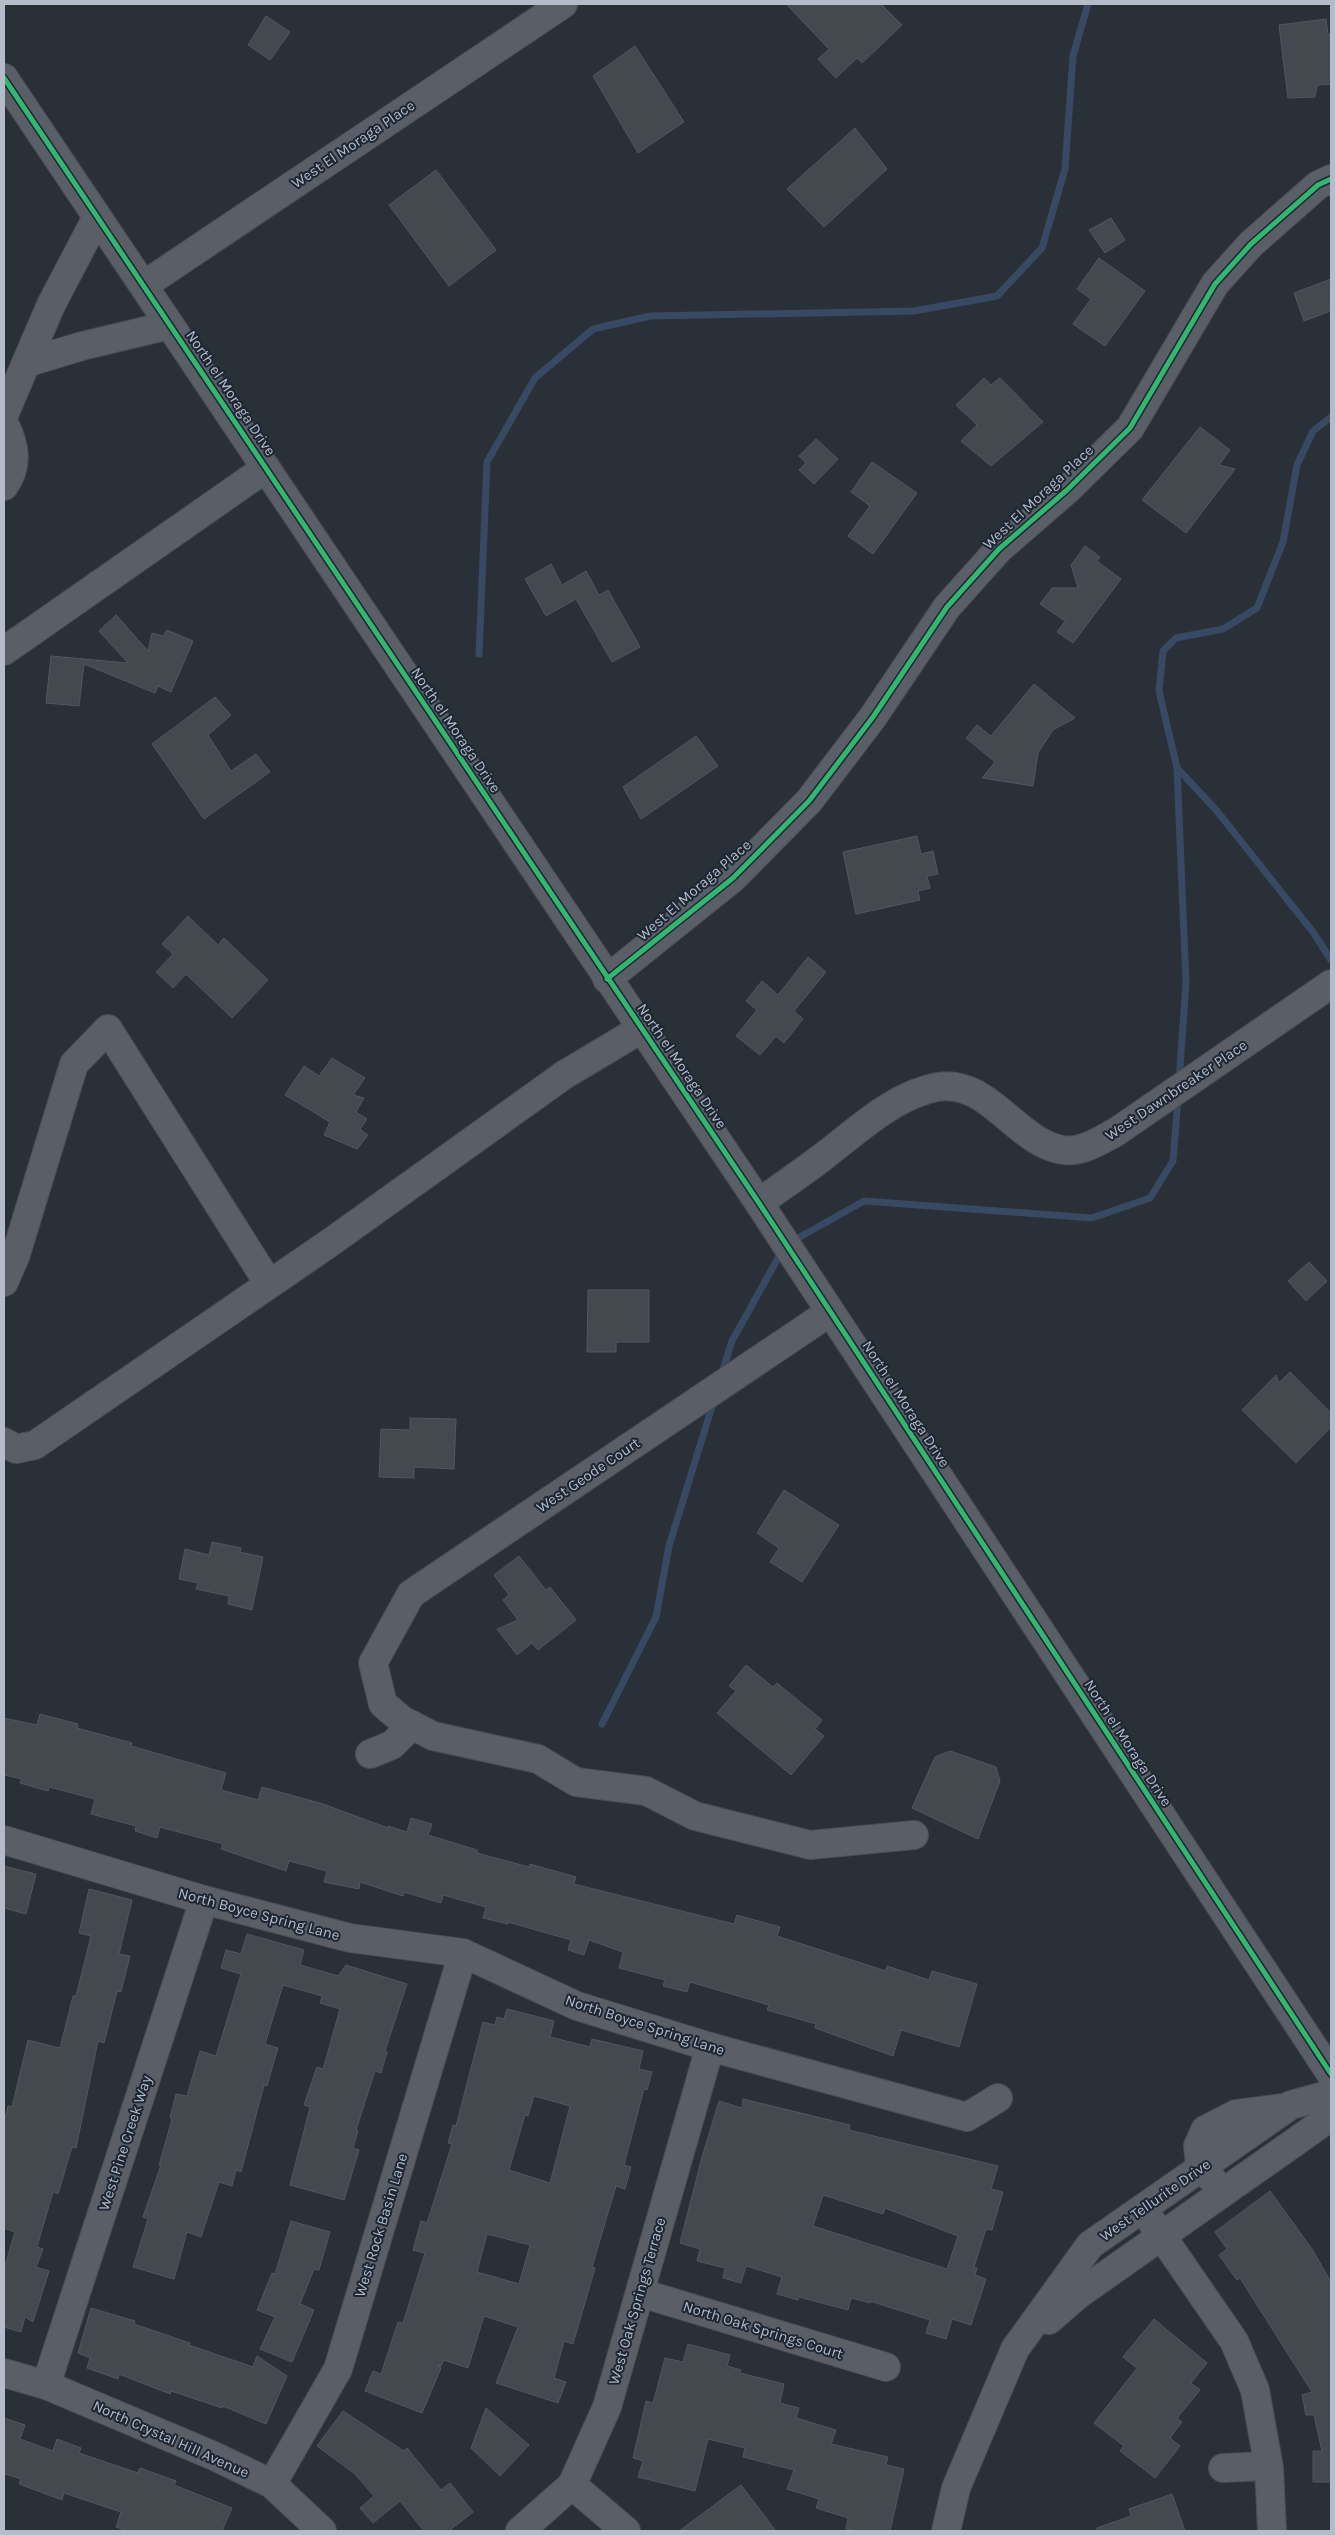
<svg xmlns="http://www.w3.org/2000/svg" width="1335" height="2535" font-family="Karla,sans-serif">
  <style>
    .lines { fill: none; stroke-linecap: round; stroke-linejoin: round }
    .stream { stroke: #384963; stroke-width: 7 }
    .building { fill: #444950; stroke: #52575f; fill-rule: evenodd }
    .minor-casing { stroke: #484c53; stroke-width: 30 }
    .minor { stroke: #5a5e66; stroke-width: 28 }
    .cycleway-casing { stroke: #1d2633; stroke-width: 8 }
    .cycleway { stroke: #33b770; stroke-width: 5 }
    .labels { text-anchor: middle; stroke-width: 4; stroke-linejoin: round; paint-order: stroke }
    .street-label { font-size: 15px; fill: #b4bcc9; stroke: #1d2633 }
  </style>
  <rect width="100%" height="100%" fill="#2a3038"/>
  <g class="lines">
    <g class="stream">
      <polyline points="1331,417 1313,431 1297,465 1283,542 1257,608 1223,629 1176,638 1163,651 1159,691 1177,768 1217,811 1313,932 1331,960"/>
      <polyline points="479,654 487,462 535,378 593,329 650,316 914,311 997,296 1042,248 1065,169 1073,56 1088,4"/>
      <polyline points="1177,768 1186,983 1179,1081"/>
      <polyline points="791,1242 864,1201 1092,1218 1150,1198 1173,1161 1178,1099"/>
      <polyline points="721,1376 732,1341 782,1251"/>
      <polyline points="602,1724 656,1617 669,1546 714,1400"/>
    </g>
  </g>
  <g class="building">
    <polygon points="786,4 881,4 902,25 862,63 857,58 836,78 818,59 829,49"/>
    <polygon points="266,16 290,32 270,60 248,45"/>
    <polygon points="1326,19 1328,34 1331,34 1331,84 1317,85 1315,97 1288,98 1279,25"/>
    <polygon points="635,46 684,122 638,153 593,76"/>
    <polygon points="855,128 887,169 824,227 787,189"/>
    <polygon points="436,170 496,250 449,286 389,205"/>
    <polygon points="1111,218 1125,240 1105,253 1089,230"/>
    <polygon points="1099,258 1145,291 1105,346 1073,324 1091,299 1077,289"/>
    <polygon points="1331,279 1331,311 1304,321 1294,293"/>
    <polygon points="984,378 991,385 1000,378 1043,422 991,466 961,441 977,425 956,405"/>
    <polygon points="1200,427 1230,450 1219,465 1235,469 1186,533 1142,500"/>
    <polygon points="816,439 838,459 814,484 799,470 806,463 799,456"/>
    <polygon points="872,462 917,493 873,554 848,536 870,506 851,492"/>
    <polygon points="1085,546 1100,557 1097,561 1121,579 1073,643 1057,632 1065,621 1040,604 1052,588 1078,588 1071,565"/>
    <polygon points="551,564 562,585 586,571 599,595 608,590 640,647 612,662 576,599 546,616 525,579"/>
    <polygon points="116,615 148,651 152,633 163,636 167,630 193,641 171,692 158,686 155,693 84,664 79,706 46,703 51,656 128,663 99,631"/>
    <polygon points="1034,684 1075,718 1053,730 1038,753 1033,786 982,778 995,762 966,738 977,725 991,736"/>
    <polygon points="215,697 231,715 208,735 231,771 256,754 270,772 204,819 152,744"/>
    <polygon points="696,736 718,766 641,819 623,787"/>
    <polygon points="917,836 921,854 933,851 938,874 927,876 930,888 918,891 920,900 856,914 843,852"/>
    <polygon points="188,916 218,945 224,938 268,980 232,1018 186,974 173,988 156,972 173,954 162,944"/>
    <polygon points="808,957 826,972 794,1011 803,1019 784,1043 776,1036 760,1055 736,1036 757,1010 746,1001 762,981 778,995"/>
    <polygon points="332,1058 365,1078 353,1095 364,1098 356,1112 367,1119 360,1129 368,1135 357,1149 324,1135 330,1122 285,1095 304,1066 319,1076"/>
    <polygon points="1309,1262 1327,1281 1306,1301 1288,1281"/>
    <polygon points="588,1290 649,1290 649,1342 616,1342 616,1352 587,1352"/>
    <polygon points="1290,1372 1331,1413 1331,1427 1296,1463 1242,1410 1276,1375 1279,1383"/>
    <polygon points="410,1418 456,1419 454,1469 414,1467 414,1478 379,1477 381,1429 410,1430"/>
    <polygon points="784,1490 839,1525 802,1582 770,1562 779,1548 757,1533"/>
    <polygon points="212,1542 241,1548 240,1552 263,1557 252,1610 228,1604 229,1596 196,1589 198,1583 179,1579 185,1549 209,1555"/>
    <polygon points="519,1556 546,1590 550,1587 576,1620 538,1650 532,1643 517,1655 497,1629 518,1620 503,1600 509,1595 494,1575"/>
    <polygon points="746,1665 773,1687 777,1683 822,1720 815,1729 824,1736 791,1775 717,1713 736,1691 729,1686"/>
    <polygon points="40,1714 78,1724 77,1728 132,1743 131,1746 226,1773 221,1790 258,1800 262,1787 323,1804 388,1828 388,1826 407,1832 411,1818 432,1824 428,1835 477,1850 477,1853 529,1867 530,1864 576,1877 574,1884 734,1924 737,1915 780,1927 777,1936 886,1971 887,1966 929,1980 932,1971 977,1984 959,2047 901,2030 893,2056 815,2028 816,2024 767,2010 769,2005 690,1982 687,1992 663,1986 665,1980 619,1968 623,1952 589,1940 584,1955 568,1950 571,1940 508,1922 508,1924 483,1918 486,1907 443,1895 441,1903 404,1892 403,1896 360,1882 359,1889 324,1882 327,1871 289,1861 286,1871 221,1849 223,1844 160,1827 157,1838 135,1831 136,1826 91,1814 95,1799 49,1787 48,1791 20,1783 22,1779 4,1775 4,1718 37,1725"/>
    <polygon points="950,1751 996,1767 1000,1781 978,1839 912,1808 935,1757"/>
    <polygon points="4,1866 36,1874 26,1914 4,1908"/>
    <polygon points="89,1889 132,1900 119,1954 130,1956 121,1992 117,1991 104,2043 98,2041 76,2148 72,2147 58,2194 53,2192 37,2247 43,2249 36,2267 49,2271 33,2322 25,2317 21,2332 4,2327 4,2269 15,2232 4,2228 4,2122 8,2106 12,2107 28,2040 60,2048 73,1996 76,1996 91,1936 79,1933"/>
    <polygon points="247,1934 304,1950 300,1965 338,1976 346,1965 407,1984 385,2051 387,2052 381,2073 375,2071 356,2130 358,2131 353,2148 359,2150 344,2200 290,2185 310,2107 304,2105 317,2067 323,2069 340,2009 320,2003 322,1996 283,1985 265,2044 278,2048 267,2086 264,2085 241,2172 236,2170 232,2186 219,2182 201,2237 187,2232 174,2279 133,2267 148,2219 143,2217 161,2165 159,2165 172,2119 170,2118 176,2094 187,2096 200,2051 216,2056 241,1974 221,1968 226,1950 241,1954"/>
    <path d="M 507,2009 L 554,2021 L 550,2037 L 590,2047 L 592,2039 L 643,2051 L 639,2069 L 652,2072 L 647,2090 L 644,2089 L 624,2165 L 631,2167 L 625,2189 L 616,2186 L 592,2267 L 595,2268 L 573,2344 L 564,2341 L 554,2378 L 566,2382 L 558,2403 L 496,2383 L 518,2327 L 484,2316 L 468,2368 L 444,2360 L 441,2366 L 438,2365 L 441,2368 L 422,2413 L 365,2391 L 373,2371 L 381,2374 L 398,2322 L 403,2323 L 425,2253 L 413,2250 L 421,2221 L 427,2223 L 452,2144 L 448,2143 L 453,2125 L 456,2126 L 483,2022 L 495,2025 L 497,2017 L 504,2019 ZM 534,2096 L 570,2106 L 550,2183 L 509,2170 L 525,2115 L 528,2116 ZM 487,2234 L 530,2245 L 519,2284 L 477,2272 Z"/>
    <path d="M 743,2099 L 850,2125 L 849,2130 L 998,2166 L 991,2189 L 1003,2192 L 992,2230 L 986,2229 L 974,2267 L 977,2268 L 975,2275 L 986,2279 L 971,2325 L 952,2319 L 946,2339 L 926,2333 L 930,2320 L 870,2301 L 870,2303 L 851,2298 L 848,2310 L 799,2297 L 798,2300 L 777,2294 L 782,2277 L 746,2266 L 741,2283 L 723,2278 L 725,2268 L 697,2261 L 700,2249 L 680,2243 L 702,2157 L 719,2101 L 742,2108 ZM 823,2195 L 883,2214 L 885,2208 L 958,2236 L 947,2269 L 813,2226 Z"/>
    <polygon points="1270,2191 1312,2249 1331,2282 1331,2482 1313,2482 1313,2451 1322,2451 1314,2415 1306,2415 1302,2395 1312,2392 1240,2278 1237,2280 1219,2255 1227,2249 1215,2232"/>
    <polygon points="291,2221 330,2232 319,2270 314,2269 300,2304 314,2310 292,2362 260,2349 275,2317 257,2310 272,2273 275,2274"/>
    <polygon points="91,2308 135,2321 134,2324 190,2343 189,2345 253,2367 257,2356 287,2376 266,2424 223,2406 222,2408 171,2391 170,2394 119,2374 118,2379 87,2368 90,2358 78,2353"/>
    <polygon points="1154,2319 1207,2363 1191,2383 1200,2390 1177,2418 1182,2422 1170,2438 1180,2446 1155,2478 1120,2451 1124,2446 1094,2423 1137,2368 1123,2357"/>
    <polygon points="688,2344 730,2355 727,2366 741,2370 740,2373 784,2384 780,2403 799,2408 796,2418 836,2430 831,2444 888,2457 886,2465 904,2469 890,2531 856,2531 846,2529 848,2518 816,2508 819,2499 787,2489 794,2470 743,2457 745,2448 708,2439 695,2491 638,2477 643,2461 633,2458 646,2401 653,2403 665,2358 683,2362"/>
    <polygon points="486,2408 529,2445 500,2476 471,2448"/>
    <polygon points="343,2411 404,2451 407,2448 441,2490 450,2483 473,2512 449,2531 424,2531 400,2501 373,2523 360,2508 374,2496 355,2474 317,2446"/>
    <polygon points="4,2418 25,2425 20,2439 53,2451 57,2439 81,2448 79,2453 138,2473 140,2468 176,2481 174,2485 232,2508 222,2531 127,2531 116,2527 121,2512 64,2493 62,2500 19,2484 21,2479 6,2474 4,2476"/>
    <polygon points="741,2485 776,2531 679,2531"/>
    <polygon points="1172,2494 1185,2531 1097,2531 1097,2528 1131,2516 1129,2509"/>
  </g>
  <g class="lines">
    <g class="minor-casing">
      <g id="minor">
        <polyline points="4,78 759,1203 1331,2074"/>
        <polyline points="97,217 51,305 26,363 82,346 170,325"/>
        <polyline points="144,285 563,4"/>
        <polyline points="4,415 26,363"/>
        <path d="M 4,423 C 15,445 19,465 4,486"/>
        <polyline points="4,651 266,468"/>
        <polyline points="607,979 733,878 809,801 873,717 947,607 999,549 1067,490 1130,428 1215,284 1251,244 1318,185 1331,179"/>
        <path d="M 759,1203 C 781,1187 803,1172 824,1156 C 857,1131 894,1095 937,1087 C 989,1078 1016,1143 1063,1150 C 1082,1153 1101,1140 1116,1132 L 1331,984"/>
        <polyline points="4,1282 15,1257 74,1064 108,1029 269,1284"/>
        <polyline points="830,1312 411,1594 373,1663 383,1704 402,1720 433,1736 538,1759 576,1782 646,1791 695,1816 810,1845 914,1835"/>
        <polyline points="4,1442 16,1449 35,1445 331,1242 564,1075 641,1029"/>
        <polyline points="370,1754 392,1745 412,1725"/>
        <polyline points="4,1840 204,1900 350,1938 463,1953 577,2006 710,2047 967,2117 998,2098"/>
        <polyline points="1212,2179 1200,2165 1198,2146 1205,2130 1236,2114 1282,2108"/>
        <polyline points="1152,2222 1234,2341 1255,2390 1269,2468 1272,2531"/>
        <polyline points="641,2293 886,2367"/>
        <polyline points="1049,2320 1079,2294 1329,2118 1331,2113"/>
        <polyline points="4,2373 46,2385 214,2456 272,2484 322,2531"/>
        <polyline points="46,2385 204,1900"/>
        <polyline points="1223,2468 1268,2466"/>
        <polyline points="272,2484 338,2369 463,1953"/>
        <polyline points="572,2485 626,2531"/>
        <polyline points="520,2531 572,2485 607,2407 710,2047"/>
        <polyline points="946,2531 956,2488 1015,2349 1090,2245 1291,2105 1331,2094"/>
      </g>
    </g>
    <use href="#minor" class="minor"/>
    <g class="cycleway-casing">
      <g id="cycleway">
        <polyline points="4,78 759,1203 1331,2074"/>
        <polyline points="607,979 733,878 809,801 873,717 947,607 999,549 1067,490 1130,428 1215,284 1251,244 1318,185 1331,179"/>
      </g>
    </g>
    <use href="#cycleway" class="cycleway"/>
  </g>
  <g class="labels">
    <g class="street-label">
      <text transform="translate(353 144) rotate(-34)" y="5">West El Moraga Place</text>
      <text transform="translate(231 393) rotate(56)" y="5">North el Moraga Drive</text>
      <text transform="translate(1038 497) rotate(-43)" y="5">West El Moraga Place</text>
      <text transform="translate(456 730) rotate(56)" y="5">North el Moraga Drive</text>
      <text transform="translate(694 890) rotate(-41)" y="5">West El Moraga Place</text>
      <text transform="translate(682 1066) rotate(56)" y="5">North el Moraga Drive</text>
      <text transform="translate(1176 1090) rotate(-34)" y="5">West Dawnbreaker Place</text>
      <text transform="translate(906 1404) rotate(57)" y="5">North el Moraga Drive</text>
      <text transform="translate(588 1475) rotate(-34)" y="5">West Geode Court</text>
      <text transform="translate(1128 1743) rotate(57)" y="5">North el Moraga Drive</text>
      <text transform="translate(259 1914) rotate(15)" y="5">North Boyce Spring Lane</text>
      <text transform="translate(645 2025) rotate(18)" y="5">North Boyce Spring Lane</text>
      <text transform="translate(125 2143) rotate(-72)" y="5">West Pine Creek Way</text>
      <text transform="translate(1155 2200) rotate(-35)" y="5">West Tellurite Drive</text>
      <text transform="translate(381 2225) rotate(-73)" y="5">West Rock Basin Lane</text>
      <text transform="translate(637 2301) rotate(-74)" y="5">West Oak Springs Terrace</text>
      <text transform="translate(763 2330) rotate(17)" y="5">North Oak Springs Court</text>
      <text transform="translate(171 2439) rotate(24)" y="5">North Crystal Hill Avenue</text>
    </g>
  </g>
  <rect width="1335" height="2535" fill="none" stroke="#b4bcc9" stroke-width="10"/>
</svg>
